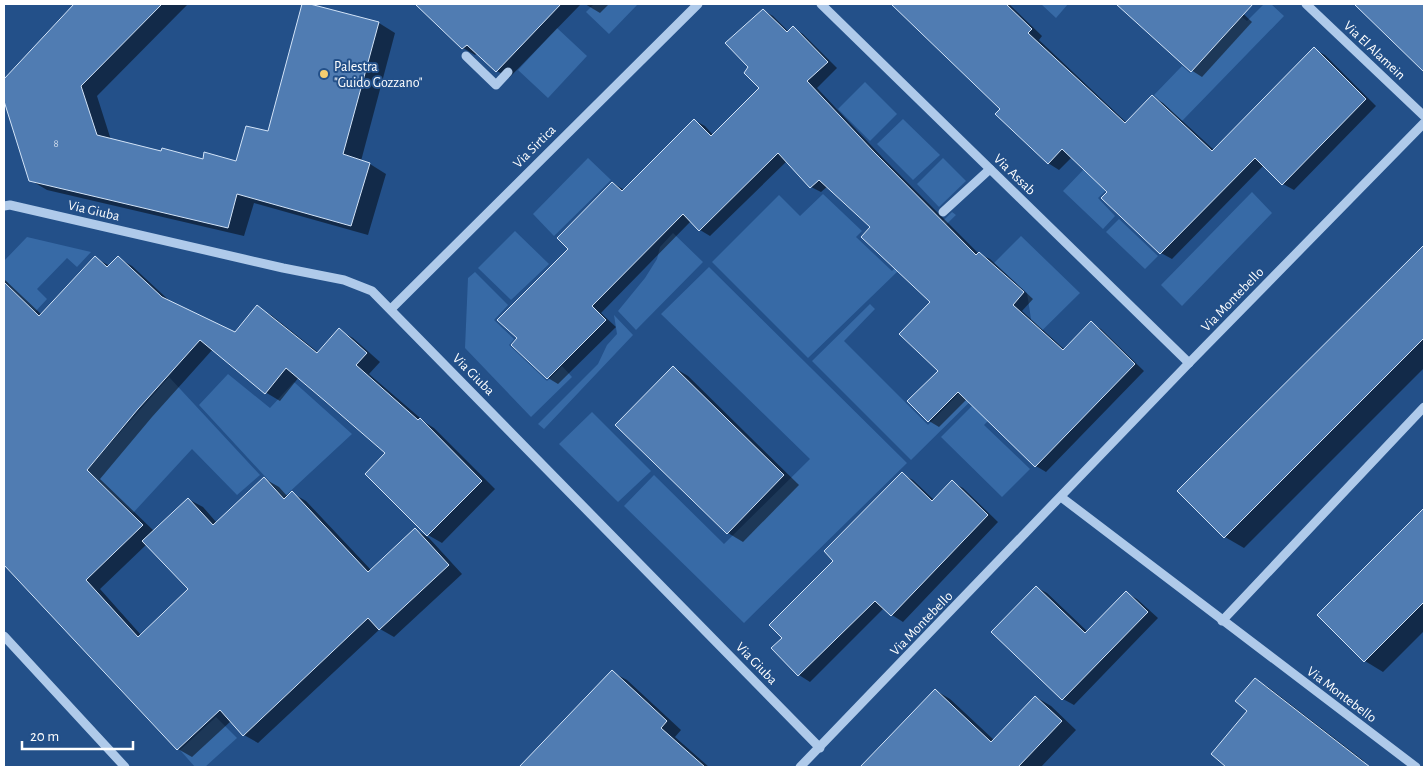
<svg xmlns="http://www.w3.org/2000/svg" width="1428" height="771" font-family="'Alegreya Sans',sans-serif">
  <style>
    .green { fill: #376aa6 }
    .shadow { fill: #0007; fill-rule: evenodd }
    .building { fill: #507cb2; stroke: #d3e4f8 }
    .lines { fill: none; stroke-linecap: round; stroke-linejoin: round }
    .minor { stroke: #afcaea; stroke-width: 9 }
    .poi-dot { fill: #f5ce71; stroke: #235089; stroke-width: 2 }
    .labels { text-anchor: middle; stroke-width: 4; stroke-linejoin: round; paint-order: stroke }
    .number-label { font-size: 11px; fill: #d3deec }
    .street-label { font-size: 14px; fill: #fff; stroke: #235089 }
    .poi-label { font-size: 14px; fill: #fff; stroke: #235089; text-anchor: start }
  </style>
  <rect width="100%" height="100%" fill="#235089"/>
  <g class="green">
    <polygon points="594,4 638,4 609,34 586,12"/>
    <polygon points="1041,4 1068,4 1056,18"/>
    <polygon points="1264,4 1271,4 1284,16 1182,121 1154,95 1182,66 1190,73 1242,17 1247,21"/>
    <polygon points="557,28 587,56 548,98 518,70"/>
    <polygon points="865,82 897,114 870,141 838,109"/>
    <polygon points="903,119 940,155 913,180 877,144"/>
    <polygon points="1129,122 1152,145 1098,198 1115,216 1103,229 1063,191"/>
    <polygon points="588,158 611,180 554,236 533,214"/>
    <polygon points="943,158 966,181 939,207 917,184"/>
    <polygon points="1252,192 1272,213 1182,306 1161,285"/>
    <polygon points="823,194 862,231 856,237 892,271 952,212 956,215 808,358 712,262 779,195 800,216"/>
    <polygon points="1119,219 1158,256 1145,269 1106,232"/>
    <polygon points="515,231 549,264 511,300 478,268"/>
    <polygon points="673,233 703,262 636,330 618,311 645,278 657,259 660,247"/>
    <polygon points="1021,236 1080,293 911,460 812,361 870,304 875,309 844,341 928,425 1031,319 1027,293 994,263"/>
    <polygon points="27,237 91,252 77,267 67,258 37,289 47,299 35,312 4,280 4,261"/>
    <polygon points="709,267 907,463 744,623 624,506 654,475 724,544 810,459 661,314"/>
    <polygon points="475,272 508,305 494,320 514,339 509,345 547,381 562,366 572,377 531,417 465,348 468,278"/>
    <polygon points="614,315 633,335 544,429 538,424 598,364 607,345 617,334"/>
    <polygon points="1011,367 1026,382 984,425 1030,469 1002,497 941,437"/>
    <polygon points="228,374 270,408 294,382 352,434 284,497 199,405"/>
    <polygon points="169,377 260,475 237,495 192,449 133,513 87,470"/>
    <polygon points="592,412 651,471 618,502 559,444"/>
    <polygon points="216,717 237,738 205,767 195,767 180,750"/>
  </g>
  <g class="shadow">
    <polygon points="76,4 188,4 97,96 111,140 162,152 204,160 237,163 269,133 303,4 379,23 395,33 361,161 370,164 386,174 368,235 254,203 244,236 47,190 30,180 4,97 4,81"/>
    <polygon points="416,4 581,4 509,78 497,71 478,53 475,55 463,48"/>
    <polygon points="585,4 609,4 600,13"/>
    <polygon points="893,4 1009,4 1042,36 1039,40 1127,123 1152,97 1163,103 1214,150 1314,49 1325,55 1376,106 1294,190 1283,184 1264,165 1172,259 1161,253 1109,192 1072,157 1059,170 1048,163 1002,109"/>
    <polygon points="1139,4 1233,4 1252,22 1202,77 1191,70 1130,14"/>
    <polygon points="1362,4 1424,4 1424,70 1359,7"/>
    <polygon points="763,10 773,16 789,32 793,28 803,34 837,68 817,88 884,159 979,254 990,259 1033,299 1022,311 1065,350 1091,323 1101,329 1144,371 1046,472 1036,466 967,399 939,427 929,421 909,401 940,371 932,302 872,227 828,186 821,192 811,187 787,161 710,236 700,230 691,221 601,313 616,327 558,384 548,378 519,338 569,249 613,183 624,190 694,120 705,126 714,136 761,88 750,67"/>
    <polygon points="1424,247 1424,368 1244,548 1225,537 1179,491"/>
    <path d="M 95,258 L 110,266 L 118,258 L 132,266 L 173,304 L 236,334 L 257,307 L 271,315 L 319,353 L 339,330 L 353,338 L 380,362 L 369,374 L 426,423 L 434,428 L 495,489 L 442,543 L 428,535 L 387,453 L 299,377 L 280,401 L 265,392 L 213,349 L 152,417 L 100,479 L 154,531 L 188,499 L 203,507 L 217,523 L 265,479 L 279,487 L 288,497 L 292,493 L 306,501 L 371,570 L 415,529 L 429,538 L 462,574 L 394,637 L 380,629 L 258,743 L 244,735 L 231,721 L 192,757 L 178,749 L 4,562 L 4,279 L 42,315 ZM 147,544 L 189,589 L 141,635 L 100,589 Z"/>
    <polygon points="673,367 688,376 799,485 743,542 728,533"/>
    <polygon points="902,474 913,480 934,500 952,482 963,488 998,522 903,622 892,615 884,608 810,682 799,675 773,648 784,638 835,561"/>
    <polygon points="1424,510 1424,631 1383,672 1365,661 1319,615"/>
    <polygon points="1036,587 1047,593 1088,632 1126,593 1137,599 1158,618 1074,705 1063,699"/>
    <polygon points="612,672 627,680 681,730 675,737 709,767 521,767"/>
    <polygon points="1256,680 1268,687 1364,761 1362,763 1368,767 1228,767 1212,753 1249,711"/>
    <polygon points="935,690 950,699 994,740 1036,697 1051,706 1076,730 1041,767 861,767"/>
  </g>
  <g class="building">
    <polygon points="74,4 162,4 81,86 97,135 161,151 162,148 203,159 204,152 236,161 246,126 268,131 302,4 310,4 379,22 343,154 370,163 351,226 237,194 228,228 29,181 4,101 4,79"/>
    <polygon points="415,4 561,4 496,72 467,45 462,49"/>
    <polygon points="891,4 1006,4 1032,29 1028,33 1125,123 1152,95 1212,151 1314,47 1366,99 1282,185 1255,158 1160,254 1101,198 1107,192 1062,149 1048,164 995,114 1000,109"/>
    <polygon points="1116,4 1253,4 1191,72"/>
    <polygon points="1354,4 1424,4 1424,72"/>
    <polygon points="763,9 787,32 793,26 828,62 807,81 874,152 976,255 979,252 1024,292 1013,305 1063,350 1091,321 1135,364 1035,467 958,392 928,422 907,401 938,371 899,334 930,302 861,237 870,227 819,180 810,188 778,153 699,231 683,214 592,306 606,320 547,379 511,345 517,338 497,320 568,249 557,238 612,182 622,191 694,119 711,136 759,88 744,73 748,67 725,43"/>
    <polygon points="1424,245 1424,338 1224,538 1177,491"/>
    <polygon points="95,256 107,267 118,256 162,297 235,332 257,305 317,353 339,328 367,353 356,365 418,420 420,418 482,481 427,536 365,474 385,453 325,401 286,368 265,394 200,340 138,409 87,470 143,525 86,580 138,637 188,589 142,541 188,498 213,525 264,477 284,499 292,491 368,572 415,528 449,565 379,630 368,618 243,736 220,710 177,750 4,565 4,282 39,316"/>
    <polygon points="673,366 784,475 727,534 615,425"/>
    <polygon points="902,472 932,501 952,480 988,515 891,616 875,601 798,676 771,648 782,638 769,625 833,561 824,551"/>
    <polygon points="1424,508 1424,602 1364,662 1317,615"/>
    <polygon points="1036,586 1085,633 1126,591 1148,612 1062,700 991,632"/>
    <polygon points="612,670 667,721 661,728 705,767 519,767"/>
    <polygon points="1255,678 1370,767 1226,767 1211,754 1247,711 1235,701"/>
    <polygon points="935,689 991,742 1035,696 1062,721 1018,767 860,767"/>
  </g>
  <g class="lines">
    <g class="minor">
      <polyline points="821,4 1189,363"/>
      <polyline points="1306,4 1424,116"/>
      <polyline points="466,56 496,85 508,72"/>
      <polyline points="4,206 10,205 283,268 344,280 372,291 820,748"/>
      <polyline points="943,212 990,169"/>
      <polyline points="391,309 698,4"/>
      <polyline points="1061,497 1416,767"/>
      <polyline points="1222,621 1424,407"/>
      <polyline points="4,636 125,767"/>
      <polyline points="800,767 1189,363 1424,123"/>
    </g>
  </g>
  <circle class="poi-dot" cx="324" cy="74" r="5"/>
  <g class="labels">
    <g class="number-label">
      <text x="56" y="147">8</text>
    </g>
    <g class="street-label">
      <text transform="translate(1375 50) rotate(43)" y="5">Via El Alamein</text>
      <text transform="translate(534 146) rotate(-45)" y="5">Via Sirtica</text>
      <text transform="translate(1015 174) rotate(44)" y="5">Via Assab</text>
      <text transform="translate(94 210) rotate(13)" y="5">Via Giuba</text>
      <text transform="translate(1232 299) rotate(-46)" y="5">Via Montebello</text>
      <text transform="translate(474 374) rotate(45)" y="5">Via Giuba</text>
      <text transform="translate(921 623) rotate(-46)" y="5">Via Montebello</text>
      <text transform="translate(757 663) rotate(46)" y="5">Via Giuba</text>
      <text transform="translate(1342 694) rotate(37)" y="5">Via Montebello</text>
    </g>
    <g class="poi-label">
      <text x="334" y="71">Palestra<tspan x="334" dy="16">"Guido Gozzano"</tspan></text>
    </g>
  </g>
  <rect width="1428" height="771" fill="none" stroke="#ffffff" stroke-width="10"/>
  <path d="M22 741v8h111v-8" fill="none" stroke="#ffffff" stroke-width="2.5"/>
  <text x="30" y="741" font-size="15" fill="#ffffff" stroke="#235089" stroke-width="4" paint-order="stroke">20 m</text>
</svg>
